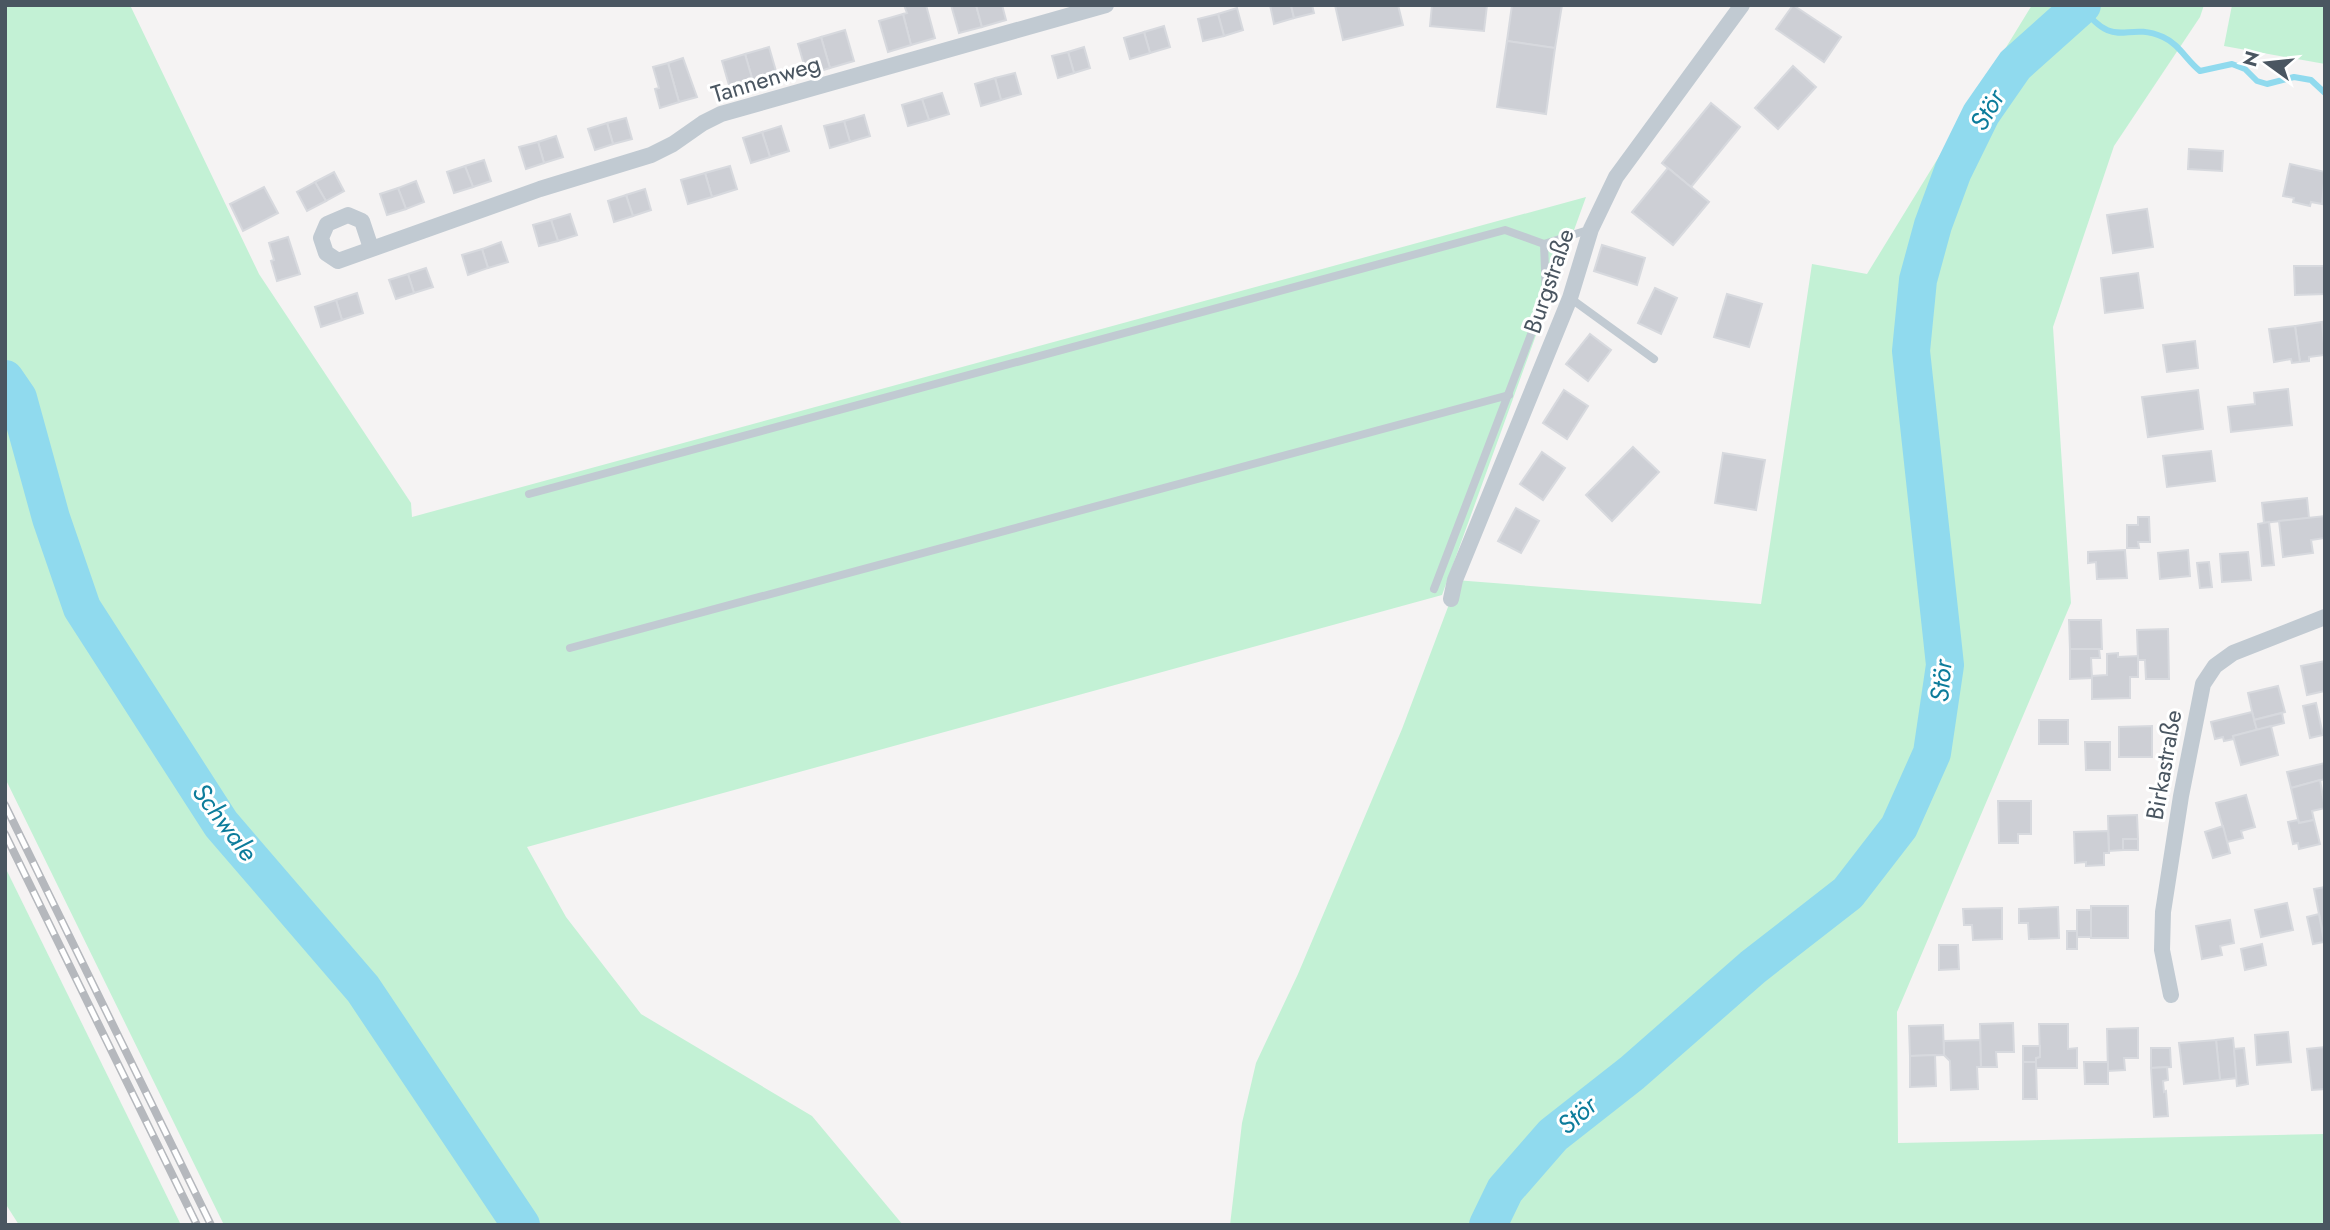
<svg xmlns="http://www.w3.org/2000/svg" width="2330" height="1230" font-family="Jost,sans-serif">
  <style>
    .green { fill: #c3f1d5; fill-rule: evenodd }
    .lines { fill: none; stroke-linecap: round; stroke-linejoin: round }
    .stream { stroke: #90daee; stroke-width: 6 }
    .river { stroke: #90daee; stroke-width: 38 }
    .building { fill: #cdcfd5; stroke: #d7d9de; stroke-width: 2 }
    .service { stroke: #c1cad2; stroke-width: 8 }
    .minor { stroke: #c1cad2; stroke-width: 16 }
    .rail-casing { stroke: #b5b8bd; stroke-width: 8 }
    .rail { stroke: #fff; stroke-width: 5; stroke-dasharray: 16; stroke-linecap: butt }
    .labels { text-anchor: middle; stroke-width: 6; stroke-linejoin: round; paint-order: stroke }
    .street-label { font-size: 24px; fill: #4a5661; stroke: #fff }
    .water-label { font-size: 26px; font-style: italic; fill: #0c7c9b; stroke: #fff }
  </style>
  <rect width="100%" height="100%" fill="#f5f3f3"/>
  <g class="green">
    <polygon points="5,5 130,5 259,274 411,503 412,517 1586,197 1442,595 527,847 566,917 641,1014 812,1116 903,1225 224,1225 5,778"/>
    <path d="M 2032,5 L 2204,5 L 2200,17 L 2114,146 L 2053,327 L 2071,603 L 1897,1012 L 1898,1143 L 2325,1134 L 2325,1225 L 1230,1225 L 1242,1123 L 1256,1063 L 1298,974 L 1402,729 L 1451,599 L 1455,580 L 1761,604 L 1812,264 L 1867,274 ZM 1826,911 L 1826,912 L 1660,1049 L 1753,967 Z"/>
    <polygon points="2232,5 2325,5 2325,64 2224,46"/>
    <polygon points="5,867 181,1225 19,1225 5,1203"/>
  </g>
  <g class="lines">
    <path class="stream" d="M 2081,6 C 2117,53 2124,20 2163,37 C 2179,44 2187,61 2200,71 L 2232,64 L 2245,69 L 2257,81 L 2267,84 L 2294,77 L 2311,80 L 2325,93"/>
    <g class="river">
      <polyline points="5,379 18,398 51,518 82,608 221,824 363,989 521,1225"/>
      <polyline points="1488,1225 1505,1190 1553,1135 1632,1073 1753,967 1848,893 1899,827 1932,753 1945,665 1911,351 1918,280 1933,225 1953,171 1981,114 2015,65 2082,5"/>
    </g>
  </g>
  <g class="building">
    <polygon points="904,5 926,5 935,38 911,45 903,14 907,13"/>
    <polygon points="951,5 976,5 982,27 959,33"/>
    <polygon points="976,5 1002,5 1006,20 982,27"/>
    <polygon points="1270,5 1291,5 1294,18 1274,24"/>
    <polygon points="1291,5 1312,5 1314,13 1294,18"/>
    <polygon points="1335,5 1398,5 1403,25 1343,40"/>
    <polygon points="1432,5 1487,5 1484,31 1430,26"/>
    <polygon points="1512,5 1562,5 1555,48 1507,41"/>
    <polygon points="1793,5 1841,37 1824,62 1776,29"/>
    <polygon points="1237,8 1243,30 1224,36 1218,14"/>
    <polygon points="903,14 911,45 888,52 879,21"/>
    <polygon points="1218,14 1224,36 1203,41 1198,19"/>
    <polygon points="1164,26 1170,47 1150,53 1144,32"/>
    <polygon points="845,30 854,61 830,68 821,37"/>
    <polygon points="1144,32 1150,53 1130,59 1124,38"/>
    <polygon points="821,37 830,68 807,75 798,44"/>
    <polygon points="1507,41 1555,48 1546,114 1497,107"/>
    <polygon points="769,47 778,78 754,85 745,54"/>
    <polygon points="1084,47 1090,68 1074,73 1068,52"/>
    <polygon points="1068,52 1074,73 1058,78 1052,56"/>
    <polygon points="745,54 754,85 731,92 722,61"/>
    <polygon points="683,58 697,97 679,102 668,63"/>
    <polygon points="668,63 679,102 660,108 655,89 659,88 653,67"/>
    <polygon points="1793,66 1816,87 1778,129 1755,108"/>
    <polygon points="1015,73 1021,94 1001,100 995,78"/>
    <polygon points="995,78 1001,100 981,106 975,84"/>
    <polygon points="942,93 949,114 929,120 922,99"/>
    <polygon points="922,99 929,120 908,126 902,105"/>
    <polygon points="1711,103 1740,127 1691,187 1662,163"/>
    <polygon points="864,115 870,136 850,142 844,121"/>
    <polygon points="626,118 632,139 613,144 607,123"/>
    <polygon points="844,121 850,142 830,148 824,126"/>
    <polygon points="607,123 613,144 595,150 588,129"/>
    <polygon points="781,126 789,151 770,157 762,132"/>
    <polygon points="762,132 770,157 751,163 743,138"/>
    <polygon points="556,136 563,157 544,163 538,142"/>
    <polygon points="538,142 544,163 526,169 519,147"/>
    <polygon points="2189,149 2223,151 2222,171 2188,169"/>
    <polygon points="484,160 491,181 473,187 465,166"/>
    <polygon points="2290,164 2325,172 2322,204 2311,202 2310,206 2293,202 2294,198 2283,196"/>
    <polygon points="465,166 473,187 454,193 447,172"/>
    <polygon points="730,166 737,189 712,197 705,173"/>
    <polygon points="1668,168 1709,202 1673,245 1632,212"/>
    <polygon points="334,172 344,191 326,201 315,182"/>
    <polygon points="705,173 712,197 688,204 681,180"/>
    <polygon points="416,181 424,202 406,209 398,188"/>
    <polygon points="315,182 326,201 307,211 297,192"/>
    <polygon points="264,187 278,213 243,231 230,204"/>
    <polygon points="398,188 406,209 387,215 380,194"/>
    <polygon points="645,189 651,210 633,216 626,195"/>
    <polygon points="626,195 633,216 614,222 608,201"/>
    <polygon points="2147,209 2153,247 2113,253 2107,215"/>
    <polygon points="570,214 577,235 558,241 551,220"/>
    <polygon points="551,220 558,241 539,246 533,225"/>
    <polygon points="288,237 300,274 277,281 271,261 274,260 269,243"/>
    <polygon points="501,242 508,262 488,268 482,249"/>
    <polygon points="1602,245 1645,258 1637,285 1594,271"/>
    <polygon points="482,249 488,268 468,275 462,255"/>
    <polygon points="2294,266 2325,266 2325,294 2295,295"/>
    <polygon points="426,268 433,287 414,293 408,274"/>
    <polygon points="2138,273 2143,308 2105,313 2101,278"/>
    <polygon points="408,274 414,293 396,299 389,280"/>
    <polygon points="1655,288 1677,298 1661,334 1638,323"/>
    <polygon points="357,293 363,313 342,320 336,300"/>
    <polygon points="1727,294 1762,304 1749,347 1714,337"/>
    <polygon points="336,300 342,320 321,327 315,307"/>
    <polygon points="2322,322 2325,355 2309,357 2309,361 2300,362 2295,326"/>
    <polygon points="2295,326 2300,362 2292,363 2291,359 2274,362 2269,329"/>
    <polygon points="1590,334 1611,350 1588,381 1566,364"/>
    <polygon points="2195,341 2198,368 2167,372 2163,345"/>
    <polygon points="2288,389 2292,425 2231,432 2228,407 2255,404 2254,393"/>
    <polygon points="1564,390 1588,406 1567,439 1543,423"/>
    <polygon points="2198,390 2203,429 2148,437 2142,397"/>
    <polygon points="1633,447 1659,472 1612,521 1586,495"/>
    <polygon points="2211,451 2215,481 2167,487 2163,456"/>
    <polygon points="1542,452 1565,468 1543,500 1520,484"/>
    <polygon points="1723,453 1765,460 1756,510 1715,503"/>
    <polygon points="2307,498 2309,518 2264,523 2262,503"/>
    <polygon points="1516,508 1539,521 1521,553 1498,541"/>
    <polygon points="2325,516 2325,538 2311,540 2313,553 2283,557 2279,521"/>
    <polygon points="2138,517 2149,517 2150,542 2138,542 2139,548 2127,548 2127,525 2138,525"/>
    <polygon points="2269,522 2274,565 2262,566 2258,524"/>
    <polygon points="2125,550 2127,578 2097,579 2096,562 2088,563 2088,552"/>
    <polygon points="2188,550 2190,576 2160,579 2158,553"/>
    <polygon points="2248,552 2251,580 2222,582 2220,554"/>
    <polygon points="2209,562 2212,587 2200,588 2197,563"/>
    <polygon points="2069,620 2101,620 2102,649 2070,649"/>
    <polygon points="2168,629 2169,679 2146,679 2145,660 2138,660 2137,630"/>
    <polygon points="2070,649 2099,649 2100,658 2091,658 2092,678 2070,679"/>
    <polygon points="2118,653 2118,657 2138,656 2138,677 2130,677 2130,698 2092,699 2092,676 2107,675 2107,654"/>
    <polygon points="2325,661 2325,691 2307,695 2301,666"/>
    <polygon points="2278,686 2285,712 2254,720 2248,693"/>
    <polygon points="2316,703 2323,735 2310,738 2303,706"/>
    <polygon points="2252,712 2257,730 2233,736 2234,739 2224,741 2223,737 2215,739 2211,722"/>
    <polygon points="2282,713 2284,723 2257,730 2254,720"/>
    <rect x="2039" y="720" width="29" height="24"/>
    <polygon points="2152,726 2152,757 2119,757 2119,727"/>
    <polygon points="2271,726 2278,755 2241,765 2233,736"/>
    <polygon points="2085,742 2110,742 2110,770 2086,770"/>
    <polygon points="2325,763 2325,779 2291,788 2287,772"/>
    <polygon points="2320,780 2325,808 2312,811 2314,820 2299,823 2291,788"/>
    <polygon points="2246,795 2255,827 2241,831 2243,838 2227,842 2216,803"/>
    <polygon points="1998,801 2031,801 2031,834 2018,834 2018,843 1999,843"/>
    <polygon points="2137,815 2138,839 2123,839 2123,850 2109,851 2108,816"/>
    <polygon points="2298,820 2299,823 2314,820 2320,844 2299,849 2298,843 2293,844 2288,822"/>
    <polygon points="2223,826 2230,853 2213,858 2205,832"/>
    <polygon points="2108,831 2109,853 2104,853 2104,865 2086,866 2086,862 2075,863 2074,832"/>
    <rect x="2123" y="839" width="15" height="11"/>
    <polygon points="2325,887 2325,944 2314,889"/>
    <polygon points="2287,903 2293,930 2261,937 2255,910"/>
    <rect x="2091" y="906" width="37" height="32"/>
    <polygon points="2058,907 2059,938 2029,939 2028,923 2019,923 2019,909"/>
    <polygon points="2002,908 2002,939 1973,940 1972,925 1964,925 1963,909"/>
    <rect x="2077" y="910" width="14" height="27"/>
    <polygon points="2319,914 2324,942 2313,944 2307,917"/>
    <polygon points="2230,920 2234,943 2220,946 2222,955 2202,959 2196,926"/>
    <rect x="2067" y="931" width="10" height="18"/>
    <polygon points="2262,944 2266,965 2245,970 2241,949"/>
    <polygon points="1939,945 1958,945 1959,969 1939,970"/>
    <polygon points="2013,1023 2014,1052 1996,1052 1997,1067 1981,1067 1980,1024"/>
    <polygon points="2039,1024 2068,1024 2068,1049 2077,1048 2077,1068 2036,1068 2036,1058 2040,1057"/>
    <polygon points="1943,1025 1944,1055 1910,1056 1909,1026"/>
    <polygon points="2138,1028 2138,1058 2124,1058 2125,1070 2108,1071 2107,1029"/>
    <polygon points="2288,1032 2291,1062 2257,1065 2255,1035"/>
    <polygon points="2233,1038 2237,1078 2220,1080 2216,1040"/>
    <polygon points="1980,1040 1981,1067 1977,1067 1978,1089 1951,1090 1950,1061 1944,1055 1944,1041"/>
    <polygon points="2216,1040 2220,1080 2184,1084 2179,1043"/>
    <polygon points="2023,1046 2040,1046 2040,1057 2036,1058 2036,1062 2023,1062"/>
    <polygon points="2325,1047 2325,1089 2312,1090 2307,1049"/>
    <polygon points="2151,1048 2170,1048 2171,1067 2151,1068"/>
    <polygon points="2244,1048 2248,1084 2237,1086 2234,1049"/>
    <polygon points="1935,1055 1936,1086 1910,1087 1910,1056"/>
    <polygon points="2023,1062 2036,1062 2037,1099 2023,1099"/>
    <polygon points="2084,1062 2108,1062 2108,1084 2085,1084"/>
    <polygon points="2167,1067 2168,1080 2163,1081 2164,1092 2166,1091 2168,1116 2154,1117 2151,1068"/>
  </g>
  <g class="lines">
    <g class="service">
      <polyline points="1570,298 1654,359"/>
      <polyline points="529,494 1505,230 1544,244"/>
      <polyline points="1434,589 1546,295 1544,244 1591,229"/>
      <polyline points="570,648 1509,395"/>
    </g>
    <g class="minor">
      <polyline points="371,248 362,221 348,215 327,224 321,238 326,253 338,261 540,189 651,155 673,144 703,123 721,114 1106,5"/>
      <polyline points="1451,599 1455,580 1570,298 1591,229 1616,177 1742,5"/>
      <polyline points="2171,995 2162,950 2163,912 2181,796 2203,684 2215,666 2233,653 2325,617"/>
    </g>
    <g class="rail-casing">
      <g id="rail">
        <polyline points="5,805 211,1225"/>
        <polyline points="5,834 197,1225"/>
      </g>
    </g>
    <use href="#rail" class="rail"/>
  </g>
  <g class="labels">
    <g class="street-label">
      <text transform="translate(766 79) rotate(-17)" y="8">Tannenweg</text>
      <text transform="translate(1549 281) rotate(-71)" y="8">Burgstraße</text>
      <text transform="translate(2164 765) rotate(-80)" y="8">Birkastraße</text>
    </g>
    <g class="water-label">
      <text transform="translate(1987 110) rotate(-60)" y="9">Stör</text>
      <text transform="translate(1941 681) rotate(-85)" y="9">Stör</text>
      <text transform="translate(225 822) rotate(53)" y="9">Schwale</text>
      <text transform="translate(1577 1115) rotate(-41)" y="9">Stör</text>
    </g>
  </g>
  <rect width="2330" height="1230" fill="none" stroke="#4a5661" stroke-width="14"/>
  <g transform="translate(2267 63) rotate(285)" stroke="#ffffff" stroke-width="5" paint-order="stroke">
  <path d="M0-5L12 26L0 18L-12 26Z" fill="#4a5661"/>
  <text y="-10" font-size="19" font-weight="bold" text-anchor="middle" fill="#4a5661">N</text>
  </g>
</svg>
